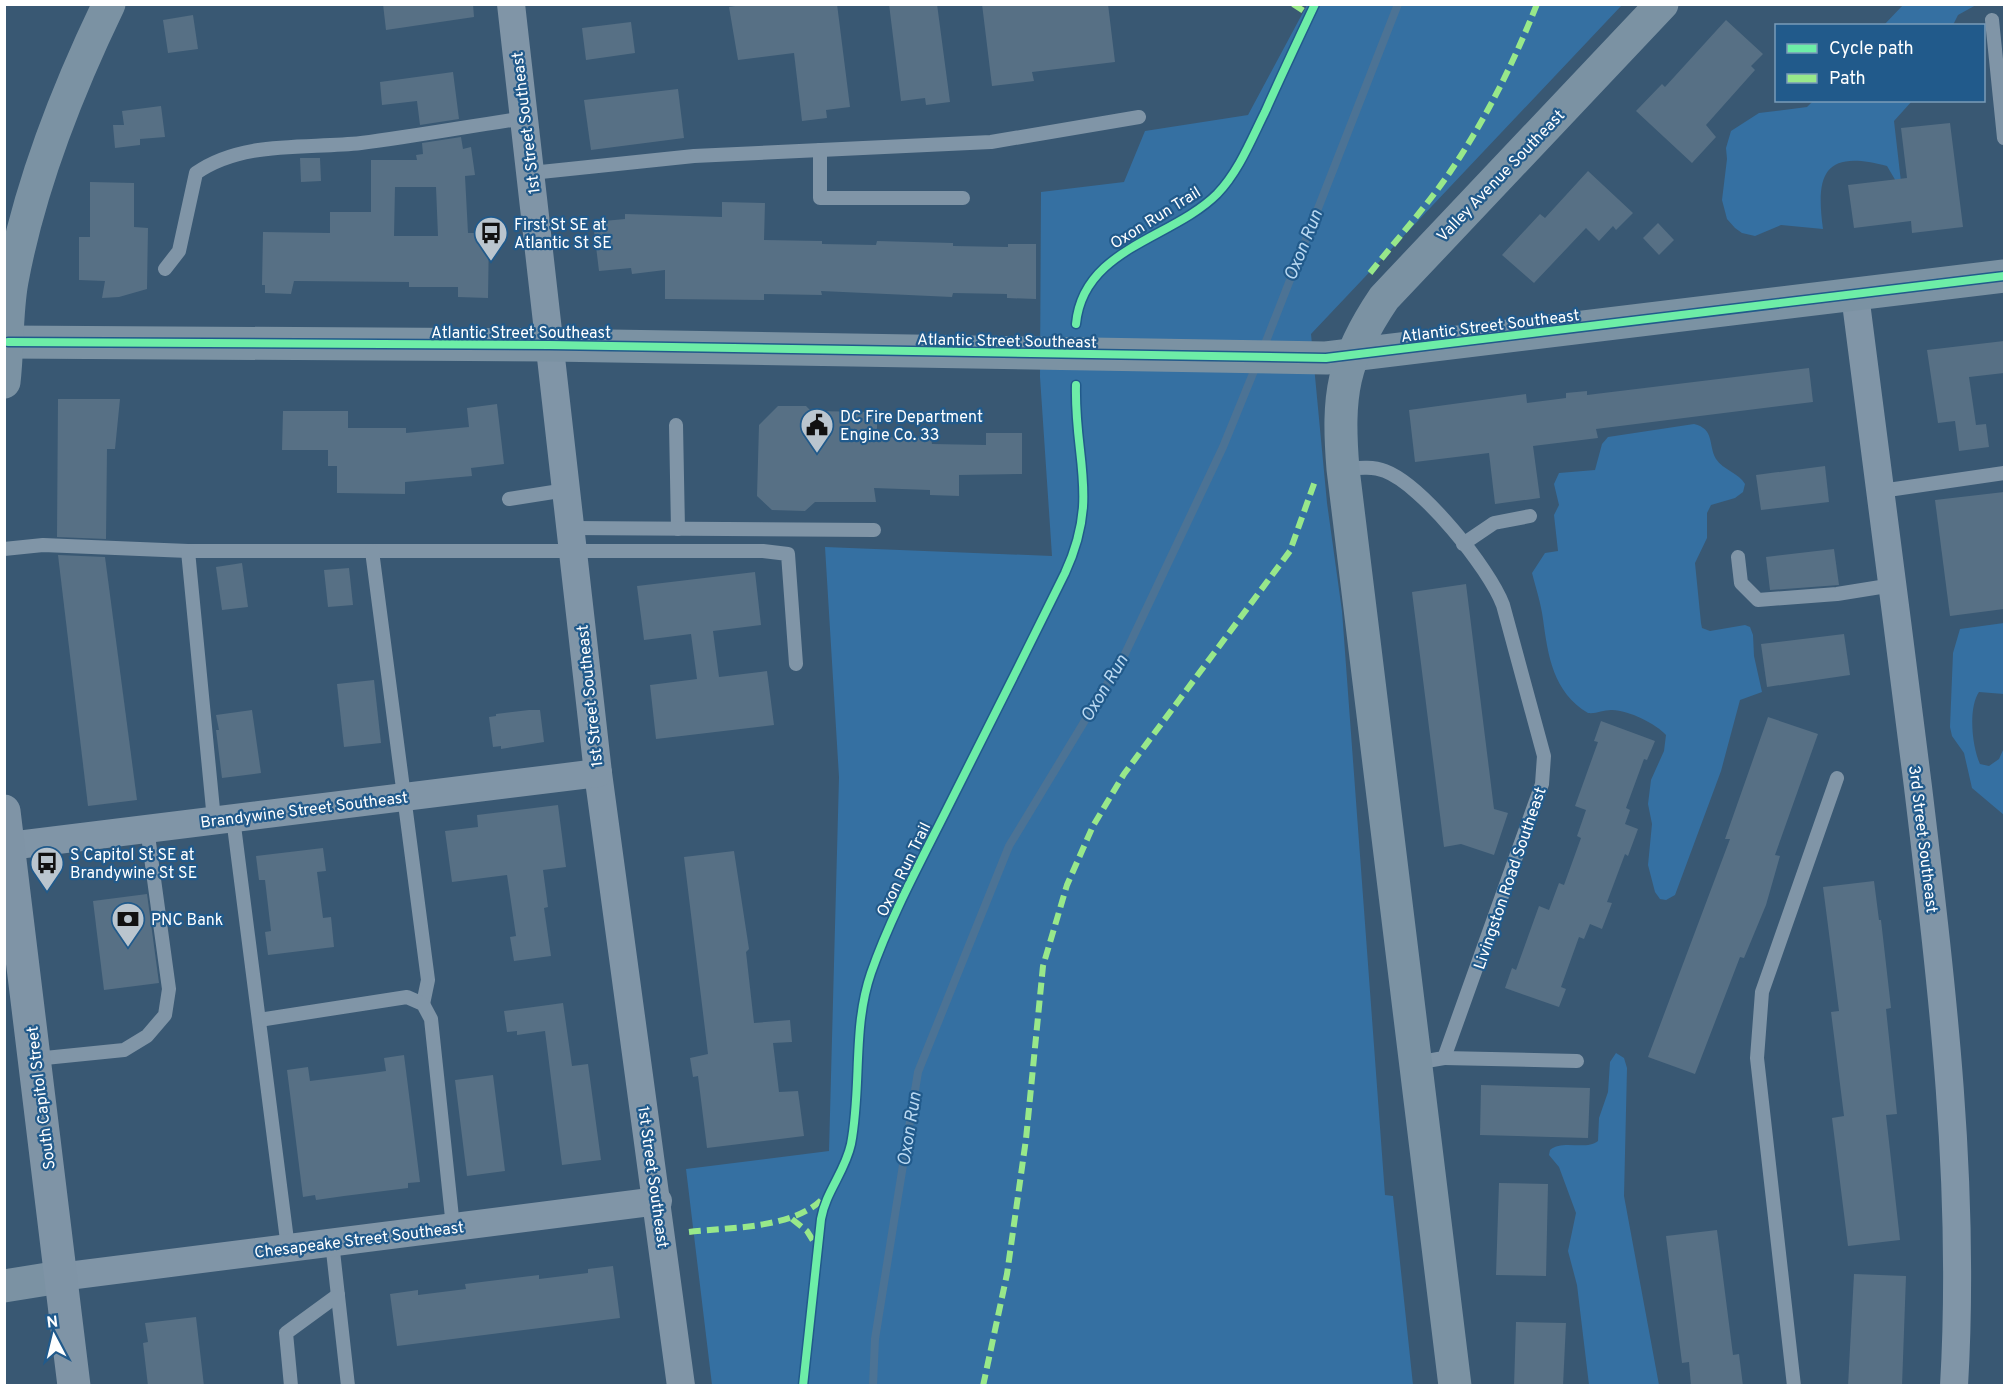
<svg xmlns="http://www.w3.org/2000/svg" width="2009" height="1390" font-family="Overpass,sans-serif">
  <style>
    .green { fill: #3570a2 }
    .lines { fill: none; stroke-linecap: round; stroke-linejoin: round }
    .stream { stroke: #4c7395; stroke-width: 8 }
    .building { fill: #577085; fill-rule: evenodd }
    .lane { stroke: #8095a7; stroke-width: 14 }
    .street { stroke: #8095a7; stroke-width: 28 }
    .secondary { stroke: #7b92a3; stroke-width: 33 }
    .primary { stroke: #7f94a6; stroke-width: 33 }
    .quiet { stroke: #98e88a; stroke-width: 6; stroke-dasharray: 12 6; stroke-linecap: butt }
    .cycleway-casing { stroke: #215a8b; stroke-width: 11 }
    .cycleway { stroke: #6deda7; stroke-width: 8 }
    .labels { text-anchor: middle; stroke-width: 4.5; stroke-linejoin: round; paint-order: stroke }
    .street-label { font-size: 16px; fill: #fff; stroke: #215a8b }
    .poi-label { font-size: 16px; fill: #fff; stroke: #215a8b; text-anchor: start }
    .water-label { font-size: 18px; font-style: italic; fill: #bad9f2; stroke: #215a8b }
  </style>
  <rect width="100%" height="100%" fill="#395873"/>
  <g class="green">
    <polygon points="1307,5 1622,5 1311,334 1327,503 1342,611 1385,1195 1393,1196 1413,1385 712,1385 686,1169 829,1151 839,777 825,547 1052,556 1040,377 1041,192 1124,182 1145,131 1248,115"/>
    <polygon points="1903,5 1903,4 1976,5 1958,15 1953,25 1884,25"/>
    <path d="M 1813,101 L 1912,101 L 1894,121 L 1901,182 L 1897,183 L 1887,166 C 1826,150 1815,171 1823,229 L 1781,225 L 1755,236 L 1742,233 L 1735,228 L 1727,219 L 1722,200 L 1727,159 L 1726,148 L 1731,131 L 1759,113 L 1807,107 Z"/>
    <path d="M 1694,424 C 1715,429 1708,445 1716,459 C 1723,470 1739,473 1745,484 L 1743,492 L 1735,498 L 1711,505 L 1707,513 L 1707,538 L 1695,563 L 1701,623 L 1702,628 L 1710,631 L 1745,625 L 1750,627 L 1753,635 L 1754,656 L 1762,692 L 1740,700 L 1721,771 L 1675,895 L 1666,900 L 1660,899 L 1655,892 L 1648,865 L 1652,824 L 1648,804 L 1651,780 L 1664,751 L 1666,735 C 1657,724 1626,709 1611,710 C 1603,710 1596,714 1588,713 C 1553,692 1548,656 1543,619 C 1541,604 1536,588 1532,573 L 1545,553 L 1558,551 L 1554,515 L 1559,505 L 1554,484 L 1559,473 L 1595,470 L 1602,444 L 1608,437 Z"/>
    <path d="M 2004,623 L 2004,694 L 1979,692 C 1968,708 1972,747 1980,764 L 1989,766 L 1999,759 L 2004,748 L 2004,815 L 1972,788 L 1964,753 L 1952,736 L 1950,727 L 1953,653 L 1960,629 Z"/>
    <path d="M 1616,1053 L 1624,1058 L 1627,1068 L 1624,1196 L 1659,1385 L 1589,1385 L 1577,1285 L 1568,1251 L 1576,1213 L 1559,1167 L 1549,1155 L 1550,1150 C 1563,1139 1585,1151 1598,1141 L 1599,1118 L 1608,1092 L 1610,1062 Z"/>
  </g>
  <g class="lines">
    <g class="stream">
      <polyline points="1263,349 1398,4"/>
      <polyline points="873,1386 875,1339 918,1072 1009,846 1124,656 1223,447 1256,366"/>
    </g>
  </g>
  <g class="building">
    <polygon points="383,4 473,4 474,17 386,30"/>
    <polygon points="747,4 837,4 850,107 826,110 827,118 802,121 794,53 738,60 729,7"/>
    <polygon points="889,4 937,4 950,102 926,105 925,98 901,101"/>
    <polygon points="982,4 1108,4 1115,62 1032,72 1034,81 992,86"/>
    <polygon points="193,15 198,49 168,53 163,20"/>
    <polygon points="1726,20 1763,54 1751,66 1755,70 1706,125 1716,137 1692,163 1636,111 1662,84 1665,87"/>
    <polygon points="631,22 635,53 586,60 582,28"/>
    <polygon points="453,72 459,119 420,125 417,101 382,105 380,82"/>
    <polygon points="678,89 684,138 591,150 584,100"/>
    <polygon points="161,106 165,137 140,139 140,145 115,148 113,125 124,125 122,111"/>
    <polygon points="1950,123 1963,227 1912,233 1911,221 1854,228 1848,185 1907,178 1901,128"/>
    <path d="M 461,137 L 463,149 L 471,147 L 475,175 L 465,176 L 468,233 L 489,233 L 488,298 L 458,297 L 458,287 L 409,287 L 409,282 L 294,281 L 291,294 L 265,293 L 265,285 L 262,285 L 263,232 L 330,233 L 330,212 L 371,212 L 371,160 L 417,160 L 416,155 L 423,154 L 422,143 ZM 395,187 L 436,187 L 438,236 L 394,236 Z"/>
    <polygon points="300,158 320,158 321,181 301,182"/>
    <polygon points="1588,171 1633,213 1616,230 1613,226 1599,241 1586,228 1534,283 1502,255 1540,214 1545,218"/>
    <polygon points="90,182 134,183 134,227 148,228 147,289 119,297 102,298 105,281 79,280 79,237 90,237"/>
    <polygon points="722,202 765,203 764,240 822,241 822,244 876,245 877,241 953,243 953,246 1008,247 1008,244 1036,244 1036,299 1007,298 1007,294 953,293 952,297 821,291 822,295 764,294 764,300 665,299 665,270 632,274 631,268 599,271 593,222 625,219 625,214 722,217"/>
    <polygon points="1658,223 1674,240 1659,255 1643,238"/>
    <polygon points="2004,341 2004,373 1969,377 1976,425 1986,424 1989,447 1959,451 1955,421 1938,423 1927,350"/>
    <polygon points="1809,368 1813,402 1596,429 1598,438 1533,446 1540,498 1495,504 1489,453 1415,462 1409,410 1526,394 1527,403 1566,398 1566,393 1587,391 1587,395"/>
    <polygon points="58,399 120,399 115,449 107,449 106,539 57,537"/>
    <polygon points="497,404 504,464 471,468 472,476 405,482 405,494 337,493 337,466 328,466 328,450 282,450 283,411 348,411 348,428 406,428 406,433 469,427 467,408"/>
    <polygon points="778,406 806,406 811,411 877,412 877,437 931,438 932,444 986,445 986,433 1022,433 1022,474 959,475 959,496 930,495 930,490 874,488 876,502 815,502 805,511 772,510 757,496 759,425"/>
    <polygon points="1825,466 1829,502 1761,510 1756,475"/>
    <polygon points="2004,492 2004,609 1950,616 1935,500"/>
    <polygon points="1834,549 1839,585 1770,590 1766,557"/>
    <polygon points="58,555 105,557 137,800 88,806"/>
    <polygon points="242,563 248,607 222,610 216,567"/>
    <polygon points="349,568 353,605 328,607 324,570"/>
    <polygon points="755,572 761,625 713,631 719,677 767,671 774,725 656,739 650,685 697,679 691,634 644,640 637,586"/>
    <polygon points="1466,584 1494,809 1508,813 1494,855 1461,844 1444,847 1412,592"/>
    <polygon points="1844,634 1850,675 1767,687 1761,644"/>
    <polygon points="374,680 381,743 344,747 337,684"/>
    <polygon points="252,710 261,773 222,778 216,730 219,730 216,715"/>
    <polygon points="529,710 540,710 544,742 501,749 501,746 493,747 489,717 496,716 496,714"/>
    <polygon points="1768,717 1818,734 1775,855 1780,856 1766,905 1744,958 1740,957 1695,1074 1648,1057 1730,839 1725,839"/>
    <polygon points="1601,721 1655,741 1647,760 1644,759 1626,808 1630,810 1625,824 1638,829 1628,856 1625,854 1607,902 1612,903 1602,929 1590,924 1584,939 1579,937 1561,987 1566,989 1559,1007 1505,988 1512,968 1516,970 1539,906 1549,910 1559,883 1564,885 1581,838 1577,836 1586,810 1575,806 1598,742 1594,741"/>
    <polygon points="558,805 566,867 543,870 548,907 544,908 551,956 514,961 510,937 516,936 507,875 452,882 445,831 478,827 477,815"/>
    <polygon points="323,848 326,871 317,872 323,918 331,917 334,947 268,955 265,932 271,931 265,880 259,880 256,856"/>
    <polygon points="734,851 749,949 746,952 754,1023 790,1020 792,1042 773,1043 779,1092 798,1091 804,1136 707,1148 698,1076 693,1077 690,1058 708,1054 684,857"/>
    <polygon points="1874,881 1879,920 1881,920 1891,1008 1886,1009 1897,1114 1886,1115 1900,1240 1848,1246 1832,1118 1844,1116 1831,1012 1839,1011 1823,887"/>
    <polygon points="147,894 159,983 104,990 93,901"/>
    <polygon points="563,1003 572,1066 588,1064 601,1160 562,1165 545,1031 517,1035 517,1031 507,1032 504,1011"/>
    <polygon points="404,1055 420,1182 408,1183 408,1188 344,1196 316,1200 315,1195 303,1197 287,1070 308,1067 310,1081 365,1074 386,1071 384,1058"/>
    <polygon points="493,1075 505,1171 467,1176 455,1080"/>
    <polygon points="1481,1085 1590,1088 1588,1138 1480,1135"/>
    <polygon points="1499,1183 1548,1184 1546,1276 1496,1275"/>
    <polygon points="1717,1230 1733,1355 1739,1354 1743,1386 1691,1386 1689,1362 1682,1363 1666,1236"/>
    <polygon points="613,1266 620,1318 397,1346 390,1294 418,1290 418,1295 466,1289 465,1284 539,1275 539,1279 588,1273 588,1269"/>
    <polygon points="1854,1274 1906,1276 1902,1386 1848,1386"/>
    <polygon points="196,1317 204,1386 148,1386 143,1343 148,1342 145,1323"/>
    <polygon points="1516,1322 1566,1323 1563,1386 1514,1386"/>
  </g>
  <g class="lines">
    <g class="lane">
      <polyline points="1992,20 2004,138"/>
      <polyline points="820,150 820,198 963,198"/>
      <polyline points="531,173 694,156 991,142 1139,117"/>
      <path d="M 165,269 L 179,251 L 196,173 C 243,140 307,149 361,143 C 416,136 470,126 525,118"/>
      <polyline points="676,425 678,529"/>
      <path d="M 1343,469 C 1357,468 1372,466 1385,471 C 1422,485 1489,568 1503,605 L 1544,756 L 1542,784 L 1444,1058 L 1415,1063"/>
      <polyline points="1881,491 2004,473"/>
      <polyline points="509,499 566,490"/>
      <polyline points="570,528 874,530"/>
      <polyline points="1463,544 1494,523 1530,516"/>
      <polyline points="4,549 43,545 188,551 763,551 788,554 796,664"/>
      <polyline points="188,551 214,820"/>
      <polyline points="372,551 428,980 423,1004"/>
      <polyline points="1738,557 1741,583 1758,600 1837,594 1893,585"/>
      <polyline points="233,818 288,1248"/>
      <polyline points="259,1020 407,997 423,1004 431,1019 453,1227"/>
      <polyline points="1444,1058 1577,1061"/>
      <polyline points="35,1059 124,1050 147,1036 165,1015 169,989 147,828"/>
      <polyline points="332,1242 348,1386"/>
      <polyline points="291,1386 286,1333 338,1295"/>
      <polyline points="1794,1386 1757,1058 1762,992 1837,778"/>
    </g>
    <g class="street">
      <polyline points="511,4 598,773 681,1386"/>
      <path d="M 1855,295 C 1877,459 1897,623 1918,787 C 1942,987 1966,1184 1954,1386"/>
      <polyline points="9,846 598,773"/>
      <polyline points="60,1277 658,1201"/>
    </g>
    <g class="secondary">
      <polyline points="4,342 550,345 1326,358 2004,276"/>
      <path d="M 4,382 C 8,348 6,314 12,281 C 29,189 68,89 109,4"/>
      <polyline points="4,1286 60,1277"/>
      <path d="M 1455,1386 L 1343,469 C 1337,395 1342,360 1384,298 L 1662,4"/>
    </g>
    <polyline class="primary" points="4,811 74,1386"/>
    <g class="quiet">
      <polyline points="1293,4 1310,15"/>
      <path d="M 1370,273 C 1397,239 1426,207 1450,172 C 1486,119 1513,64 1537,4"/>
      <polyline points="792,1219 807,1231 817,1247"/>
      <path d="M 689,1232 C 731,1227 797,1229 825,1196"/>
      <polyline points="983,1386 1007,1274 1026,1139 1043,966 1067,885 1093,826 1124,774 1290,551 1315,481"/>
    </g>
    <g class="cycleway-casing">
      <g id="cycleway">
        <path d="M 1076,324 C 1083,248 1172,239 1217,194 C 1239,171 1251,140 1265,112 C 1281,76 1298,40 1315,4"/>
        <polyline points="8,342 550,345 1326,358 2004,276"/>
        <path d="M 803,1386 L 821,1219 C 826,1191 845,1172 851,1144 C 862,1087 852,1028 871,973 C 891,916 920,863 947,809 C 987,730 1026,652 1065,573 C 1100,497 1074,460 1076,385"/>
      </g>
    </g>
    <use href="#cycleway" class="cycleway"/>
  </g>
  <defs>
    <g id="bus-pin" transform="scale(1.725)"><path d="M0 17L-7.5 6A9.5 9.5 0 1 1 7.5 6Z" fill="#bac5ce" stroke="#215a8b"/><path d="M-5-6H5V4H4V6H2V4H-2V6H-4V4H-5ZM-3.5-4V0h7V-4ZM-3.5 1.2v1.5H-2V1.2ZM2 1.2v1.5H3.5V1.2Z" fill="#111"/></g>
    <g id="civic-pin" transform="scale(1.725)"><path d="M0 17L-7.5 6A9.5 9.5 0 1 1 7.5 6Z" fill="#bac5ce" stroke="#215a8b"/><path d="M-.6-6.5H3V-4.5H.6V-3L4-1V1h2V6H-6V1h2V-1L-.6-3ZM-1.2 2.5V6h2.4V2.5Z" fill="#111"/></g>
    <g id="bank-pin" transform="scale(1.725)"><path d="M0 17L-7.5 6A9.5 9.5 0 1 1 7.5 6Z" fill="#bac5ce" stroke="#215a8b"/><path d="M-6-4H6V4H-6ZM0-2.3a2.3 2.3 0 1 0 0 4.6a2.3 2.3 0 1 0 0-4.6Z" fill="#111"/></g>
  </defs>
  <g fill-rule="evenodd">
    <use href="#bus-pin" x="491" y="233"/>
    <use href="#civic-pin" x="817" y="425"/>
    <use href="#bus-pin" x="47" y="863"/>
    <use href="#bank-pin" x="128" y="919"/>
  </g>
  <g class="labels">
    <g class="street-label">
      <text transform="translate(525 123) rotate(-97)" y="6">1st Street Southeast</text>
      <text transform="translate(1500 175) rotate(-46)" y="6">Valley Avenue Southeast</text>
      <text transform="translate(1155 217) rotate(-32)" y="6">Oxon Run Trail</text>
      <text transform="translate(1490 325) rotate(-7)" y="6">Atlantic Street Southeast</text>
      <text x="521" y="338">Atlantic Street Southeast</text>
      <text transform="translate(1007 340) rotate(1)" y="6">Atlantic Street Southeast</text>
      <text transform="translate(589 696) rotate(-96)" y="6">1st Street Southeast</text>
      <text transform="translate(304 809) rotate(-7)" y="6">Brandywine Street Southeast</text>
      <text transform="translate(1924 839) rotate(83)" y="6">3rd Street Southeast</text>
      <text transform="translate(903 869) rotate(-64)" y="6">Oxon Run Trail</text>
      <text transform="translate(1509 878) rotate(-71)" y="6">Livingston Road Southeast</text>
      <text transform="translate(40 1098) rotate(-97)" y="6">South Capitol Street</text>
      <text transform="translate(654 1177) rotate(82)" y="6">1st Street Southeast</text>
      <text transform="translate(359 1239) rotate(-7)" y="6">Chesapeake Street Southeast</text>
    </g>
    <g class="poi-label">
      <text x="514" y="230">First St SE at<tspan x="514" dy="18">Atlantic St SE</tspan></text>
      <text x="840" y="422">DC Fire Department<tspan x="840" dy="18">Engine Co. 33</tspan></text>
      <text x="70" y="860">S Capitol St SE at<tspan x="70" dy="18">Brandywine St SE</tspan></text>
      <text x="151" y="925">PNC Bank</text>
    </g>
    <g class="water-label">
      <text transform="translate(1303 245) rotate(-68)" y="6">Oxon Run</text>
      <text transform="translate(1104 688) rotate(-59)" y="6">Oxon Run</text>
      <text transform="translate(909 1129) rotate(-81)" y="6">Oxon Run</text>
    </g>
  </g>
  <rect width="2009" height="1390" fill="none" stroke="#ffffff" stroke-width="12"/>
  <rect x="1775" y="24" width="210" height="78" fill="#215a8b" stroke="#7a9cb9" stroke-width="1.5"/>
  <rect x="1787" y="44" width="30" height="9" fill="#6deda7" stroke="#7a9cb9" stroke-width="1.5"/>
  <text x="1829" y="54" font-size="18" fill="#ffffff">Cycle path</text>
  <rect x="1787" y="74" width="30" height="9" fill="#98e88a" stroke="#7a9cb9" stroke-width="1.5"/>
  <text x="1829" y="84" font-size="18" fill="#ffffff">Path</text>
  <g transform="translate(54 1336) rotate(353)" stroke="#215a8b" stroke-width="4.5" paint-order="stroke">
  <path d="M0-4.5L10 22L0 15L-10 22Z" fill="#ffffff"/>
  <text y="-9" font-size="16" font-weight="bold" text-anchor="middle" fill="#ffffff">N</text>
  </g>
</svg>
